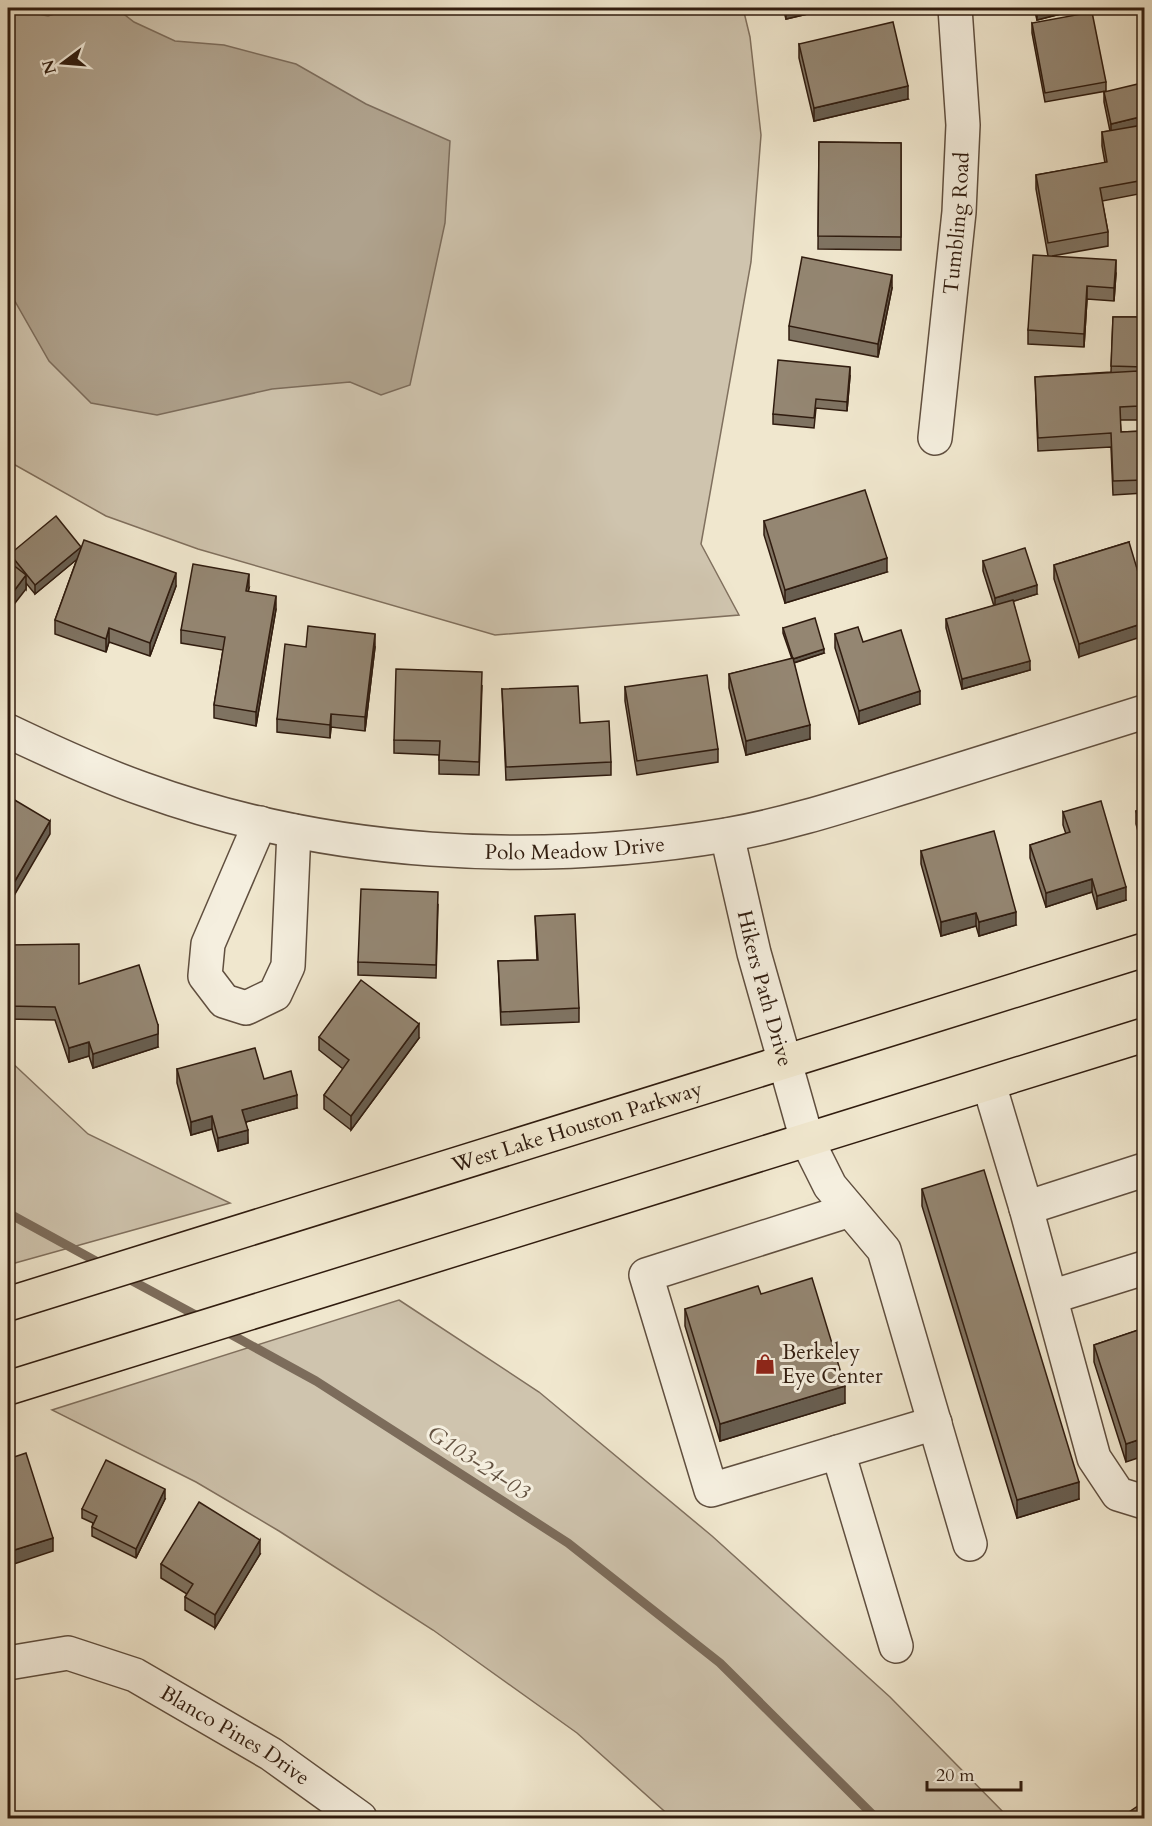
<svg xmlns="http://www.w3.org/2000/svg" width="1152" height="1826" font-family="Cardo,serif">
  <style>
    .green { fill: #cfc4ae; stroke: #80705e; stroke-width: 1.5 }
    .water { fill: #afa28d; stroke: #7c6c5b; stroke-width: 1.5 }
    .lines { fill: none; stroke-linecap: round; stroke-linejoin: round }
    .stream { stroke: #7c6c5b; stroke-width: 9 }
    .minor-casing { stroke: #604f3f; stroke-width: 36 }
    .major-casing { stroke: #301c0f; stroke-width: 36 }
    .minor { stroke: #f5efdf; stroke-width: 33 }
    .major { stroke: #f0e7ce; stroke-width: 33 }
    .wall { fill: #7f7362; stroke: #301c0f; stroke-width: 1.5 }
    .shaded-wall { fill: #685e50; stroke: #301c0f; stroke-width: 1.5 }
    .building { fill: #948672; stroke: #301c0f; stroke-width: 1.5 }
    .labels { text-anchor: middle; stroke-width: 6; stroke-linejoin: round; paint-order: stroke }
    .street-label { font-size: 21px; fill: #301c0f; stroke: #f5efdf }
    .poi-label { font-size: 21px; fill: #301c0f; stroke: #f5efdf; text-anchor: start }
    .water-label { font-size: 22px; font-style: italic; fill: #635241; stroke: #f5efdf }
  </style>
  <rect width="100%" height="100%" fill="#f0e7ce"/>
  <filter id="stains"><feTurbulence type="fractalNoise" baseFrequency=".00333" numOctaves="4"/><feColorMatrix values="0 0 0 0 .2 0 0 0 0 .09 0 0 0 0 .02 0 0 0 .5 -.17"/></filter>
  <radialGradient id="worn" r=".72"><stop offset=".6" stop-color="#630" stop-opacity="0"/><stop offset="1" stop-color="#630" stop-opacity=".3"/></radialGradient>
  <g class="green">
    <polygon points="8,8 743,8 750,37 761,135 751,262 701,544 739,615 495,635 198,549 106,516 8,461"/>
    <polygon points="8,1059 88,1134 230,1203 8,1265"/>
    <polygon points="399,1300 539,1392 712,1536 890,1697 1009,1818 672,1818 577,1733 433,1630 279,1531 196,1482 52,1410"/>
  </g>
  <polygon class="water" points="8,8 48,16 74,8 116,8 134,22 175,41 224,45 296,64 366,104 450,141 445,223 410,385 381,395 350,382 272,389 157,415 91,403 49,361 8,289"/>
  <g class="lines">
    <g class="stream">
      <polyline points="8,1213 103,1265"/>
      <polyline points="125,1277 203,1319"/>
      <polyline points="223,1330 316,1381 568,1543 720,1663 876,1818"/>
    </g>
    <g class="minor-casing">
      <g id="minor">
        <path id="s1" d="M 935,438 L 959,212 L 963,125 L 955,8"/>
        <path id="s2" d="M 8,731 C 52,752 97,773 143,789 C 328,856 533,867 726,835 C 790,824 852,803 914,784 C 991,760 1068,736 1144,712"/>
        <polyline points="260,823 208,944 205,976 224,1001 246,1008 275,994 288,966 294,831"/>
        <path id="s3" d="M 727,835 L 754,953 L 807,1140 L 830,1186 L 884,1250 L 970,1544"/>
        <polyline points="989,1084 1026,1208 1094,1458 1118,1494 1144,1502"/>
        <polyline points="1026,1208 1144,1170"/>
        <polyline points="850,1210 646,1275 711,1490 935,1423"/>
        <polyline points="1051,1297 1144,1268"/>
        <polyline points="838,1452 896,1646"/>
        <path id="s4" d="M 8,1663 L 68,1653 L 135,1675 L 271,1754 L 360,1818"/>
      </g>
    </g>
    <g class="major-casing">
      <g id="major">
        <path id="s5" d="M 8,1304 L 1144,950"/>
        <polyline points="8,1388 1144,1035"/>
      </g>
    </g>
    <use href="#minor" class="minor"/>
    <use href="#major" class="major"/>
  </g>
  <g class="wall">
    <polygon points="783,8 833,8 786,19"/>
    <polygon points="1034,8 1084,8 1037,20"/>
    <polygon points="1032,23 1106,82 1106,91 1045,102 1032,33"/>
    <polygon points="799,44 908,99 814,121 799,58"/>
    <polygon points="1104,92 1143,125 1144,136 1144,193 1102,201 1108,232 1108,246 1052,256 1116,273 1114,301 1087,299 1084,347 1028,344 1028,330 1048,256 1036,189 1036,175 1105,163 1102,146 1102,132 1110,131 1104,102"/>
    <polygon points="819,142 901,143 901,250 818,249"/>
    <polygon points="892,288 878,357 789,340 789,326"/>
    <polygon points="1113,317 1144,317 1144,376 1138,376 1139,420 1120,420 1121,432 1144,431 1144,493 1113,495 1111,447 1038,451 1035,377 1111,372"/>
    <polygon points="850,376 847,411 816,408 814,428 773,424 773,414"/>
    <polygon points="764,521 887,572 785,603 764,535"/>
    <polygon points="1129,542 1079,657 1054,579 1054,565"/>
    <polygon points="81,547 176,586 150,656 109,642 106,652 55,634 55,620 77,559 35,594 26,583 26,589 10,563 10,554"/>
    <polygon points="983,561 1037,594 1013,601 1030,670 962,689 946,628 946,619 994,606 983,571"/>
    <polygon points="249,588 248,591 276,609 256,726 214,718 214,705 223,650 181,643 181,630"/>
    <polygon points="783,628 824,653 794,663 810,739 746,755 729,688 729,674 792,659 783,633"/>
    <polygon points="835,634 863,642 920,704 859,724 835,648"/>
    <polygon points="306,647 375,647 365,731 331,727 330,738 277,732 277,719"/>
    <polygon points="482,686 479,775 439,774 439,755 394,753 394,740"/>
    <polygon points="625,687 718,749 718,762 637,775 625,701"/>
    <polygon points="502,689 580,723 611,762 611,775 506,780"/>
    <polygon points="1144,808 1144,853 1136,824 1136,811"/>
    <polygon points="1063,812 1126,900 1097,909 1092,892 1046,907 1030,858 1030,845 1066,834 1063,825"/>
    <polygon points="921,851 1016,925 979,936 976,926 941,936 921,864"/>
    <polygon points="438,905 436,978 358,975 358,962"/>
    <polygon points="535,916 579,1008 579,1022 501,1025 498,961 537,960"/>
    <polygon points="8,945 79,984 158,1047 93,1068 89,1056 69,1062 55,1020 8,1019"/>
    <polygon points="319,1037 419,1038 351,1130 324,1109 324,1095 343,1069 319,1050"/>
    <polygon points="177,1069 264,1079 297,1108 246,1122 248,1143 218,1151 212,1129 191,1135 177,1083"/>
    <polygon points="922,1189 1079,1499 1017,1518 922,1206"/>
    <polygon points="761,1294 845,1403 720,1441 685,1326 685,1309"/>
    <polygon points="1144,1328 1126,1462 1094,1362 1094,1345"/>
    <polygon points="165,1499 136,1558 92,1536 92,1527 93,1523 82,1518 82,1509"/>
    <polygon points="260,1554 215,1628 185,1610 185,1597 187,1594 161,1578 161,1564"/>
  </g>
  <g class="shaded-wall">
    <polygon points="786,8 833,8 786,19"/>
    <polygon points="1037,8 1084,8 1037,20"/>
    <polygon points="908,86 908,99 814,121 814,108"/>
    <polygon points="1144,116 1144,125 1111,133 1111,124"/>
    <polygon points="1116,260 1116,273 1114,301 1114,288"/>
    <polygon points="892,275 892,288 878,357 878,344"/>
    <polygon points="1087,286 1087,299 1084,347 1084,334"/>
    <polygon points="850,367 850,376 847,411 847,402"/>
    <polygon points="81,547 81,556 35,594 35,585"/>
    <polygon points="887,558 887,572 785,603 785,590"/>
    <polygon points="176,573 176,586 150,656 150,643"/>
    <polygon points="249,574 249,588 246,604 246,591"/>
    <polygon points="26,575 26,589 8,612 8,599"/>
    <polygon points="1037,585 1037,594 995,607 995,598"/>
    <polygon points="276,596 276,609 256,726 256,712"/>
    <polygon points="1144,623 1144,636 1079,657 1079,644"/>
    <polygon points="109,628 109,642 106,652 106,639"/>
    <polygon points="375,634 375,647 365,731 365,717"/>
    <polygon points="824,649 824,653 793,663 793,659"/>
    <polygon points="1030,661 1030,670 962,689 962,679"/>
    <polygon points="920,691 920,704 859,724 859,711"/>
    <polygon points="331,714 331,727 330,738 330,725"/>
    <polygon points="810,725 810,739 746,755 746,741"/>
    <polygon points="50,821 50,834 8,906 8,893"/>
    <polygon points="1092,879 1092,892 1046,907 1046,893"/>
    <polygon points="1126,887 1126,900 1097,909 1097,896"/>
    <polygon points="1016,912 1016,925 979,936 979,922"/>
    <polygon points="976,913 976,926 941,936 941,922"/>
    <polygon points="419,1024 419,1038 351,1130 351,1116"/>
    <polygon points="158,1025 158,1047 93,1068 93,1054"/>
    <polygon points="89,1042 89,1056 69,1062 69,1048"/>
    <polygon points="297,1095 297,1108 242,1123 242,1110"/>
    <polygon points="212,1116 212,1129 191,1135 191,1122"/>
    <polygon points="248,1130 248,1143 218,1151 218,1138"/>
    <polygon points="845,1386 845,1403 720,1441 720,1424"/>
    <polygon points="1144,1438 1144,1456 1126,1462 1126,1444"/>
    <polygon points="1079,1482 1079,1499 1017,1518 1017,1500"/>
    <polygon points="165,1489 165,1499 136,1558 136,1549"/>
    <polygon points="53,1538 53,1551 8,1566 8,1552"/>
    <polygon points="260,1540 260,1554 215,1628 215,1615"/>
  </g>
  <g class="building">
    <polygon points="1092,12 1106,82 1045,93 1032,23"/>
    <polygon points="893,22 908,86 814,108 799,44"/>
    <polygon points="1142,83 1144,94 1144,116 1111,124 1104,92"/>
    <polygon points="1143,125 1144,136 1144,180 1100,188 1108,232 1048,243 1036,175 1107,162 1102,132"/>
    <polygon points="819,142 901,143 901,237 818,236"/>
    <polygon points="1033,255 1116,260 1114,288 1087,286 1084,334 1028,330"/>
    <polygon points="802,257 892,275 878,344 789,326"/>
    <polygon points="1113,317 1144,317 1144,367 1111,366"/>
    <polygon points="778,360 850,367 847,402 816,399 814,418 773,414"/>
    <polygon points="1138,371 1139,406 1120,407 1121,432 1144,431 1144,480 1113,481 1111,433 1038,438 1035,377"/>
    <polygon points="865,490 887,558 785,590 764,521"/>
    <polygon points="56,516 81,547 35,585 10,554"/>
    <polygon points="84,540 176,573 150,643 109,628 106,639 55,620"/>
    <polygon points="1129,542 1144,592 1144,623 1079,644 1054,565"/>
    <polygon points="1025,548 1037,585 995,598 983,561"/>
    <polygon points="8,561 26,575 8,599"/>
    <polygon points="193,564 249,574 246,591 276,596 256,712 214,705 225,637 181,630"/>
    <polygon points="1013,600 1030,661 962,679 946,619"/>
    <polygon points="815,618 824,649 793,659 783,628"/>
    <polygon points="308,626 375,634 365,717 331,714 330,725 277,719 285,644 306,647"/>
    <polygon points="858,627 863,642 901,630 920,691 859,711 835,634"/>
    <polygon points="793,658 810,725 746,741 729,674"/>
    <polygon points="396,669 482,672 479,762 439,760 440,741 394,740"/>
    <polygon points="707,675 718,749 637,761 625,687"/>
    <polygon points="578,686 580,723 609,721 611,762 506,767 502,689"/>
    <polygon points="8,796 50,821 8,893"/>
    <polygon points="1101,801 1126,887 1097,896 1092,879 1046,893 1030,845 1070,832 1063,812"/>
    <polygon points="1144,808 1144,839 1136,811"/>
    <polygon points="994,831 1016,912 979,922 976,913 941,922 921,851"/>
    <polygon points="361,889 438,892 436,965 358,962"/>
    <polygon points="575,914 579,1008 501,1012 498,961 538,960 535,916"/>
    <polygon points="79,944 79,984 139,965 158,1025 158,1034 93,1054 89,1042 69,1048 55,1007 8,1006 8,945"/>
    <polygon points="361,980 419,1024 351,1116 324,1095 349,1060 319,1037"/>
    <polygon points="255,1048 264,1079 291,1071 297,1095 242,1110 248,1130 218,1138 212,1116 191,1122 177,1069"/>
    <polygon points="984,1170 1079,1482 1017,1500 922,1189"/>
    <polygon points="812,1278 845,1386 720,1424 685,1309 758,1286 761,1294"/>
    <polygon points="1144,1328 1144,1438 1126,1444 1094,1345"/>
    <polygon points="26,1453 53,1538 8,1552 8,1459"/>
    <polygon points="106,1460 165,1489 136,1549 92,1527 97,1516 82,1509"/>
    <polygon points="199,1502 260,1540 215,1615 185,1597 193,1584 161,1564"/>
    <polygon points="1144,1802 1144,1818 1120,1818"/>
  </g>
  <defs>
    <g id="shop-bare" transform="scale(1.62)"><path d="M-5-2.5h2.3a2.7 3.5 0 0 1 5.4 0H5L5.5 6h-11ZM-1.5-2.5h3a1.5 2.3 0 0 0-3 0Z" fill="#8f2418" stroke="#f5efdf" stroke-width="2.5" paint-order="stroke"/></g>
  </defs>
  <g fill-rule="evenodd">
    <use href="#shop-bare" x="765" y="1364"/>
  </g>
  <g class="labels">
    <g class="street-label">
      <text dy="7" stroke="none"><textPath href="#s1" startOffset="216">Tumbling Road</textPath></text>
      <text dy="7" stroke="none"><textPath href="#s2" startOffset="586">Polo Meadow Drive</textPath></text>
      <text dy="7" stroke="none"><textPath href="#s3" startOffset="158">Hikers Path Drive</textPath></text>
      <text dy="7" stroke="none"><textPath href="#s5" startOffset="596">West Lake Houston Parkway</textPath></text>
      <text dy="7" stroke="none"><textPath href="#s4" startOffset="248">Blanco Pines Drive</textPath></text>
    </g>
    <g class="poi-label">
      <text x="782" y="1359">Berkeley<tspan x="782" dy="24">Eye Center</tspan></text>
    </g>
    <g class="water-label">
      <text transform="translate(479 1462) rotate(33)" y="8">G103-24-03</text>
    </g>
  </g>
  <rect width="1152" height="1826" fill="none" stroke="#f0e7ce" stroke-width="30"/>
  <rect x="9" y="9" width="1134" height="1808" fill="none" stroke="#301c0f" stroke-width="3"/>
  <rect x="15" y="15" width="1122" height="1796" fill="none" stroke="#301c0f" stroke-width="1.5"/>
  <g transform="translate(63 63) rotate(254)" stroke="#f5efdf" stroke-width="4.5" paint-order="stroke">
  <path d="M0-4.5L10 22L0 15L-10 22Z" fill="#301c0f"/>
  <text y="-9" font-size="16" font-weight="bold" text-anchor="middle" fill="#301c0f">N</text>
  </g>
  <path d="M927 1781v9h94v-9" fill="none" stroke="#301c0f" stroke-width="3"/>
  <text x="936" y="1781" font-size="18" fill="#301c0f" stroke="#f5efdf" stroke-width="4.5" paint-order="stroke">20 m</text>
  <rect width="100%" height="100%" filter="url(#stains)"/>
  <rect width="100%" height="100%" fill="url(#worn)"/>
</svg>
